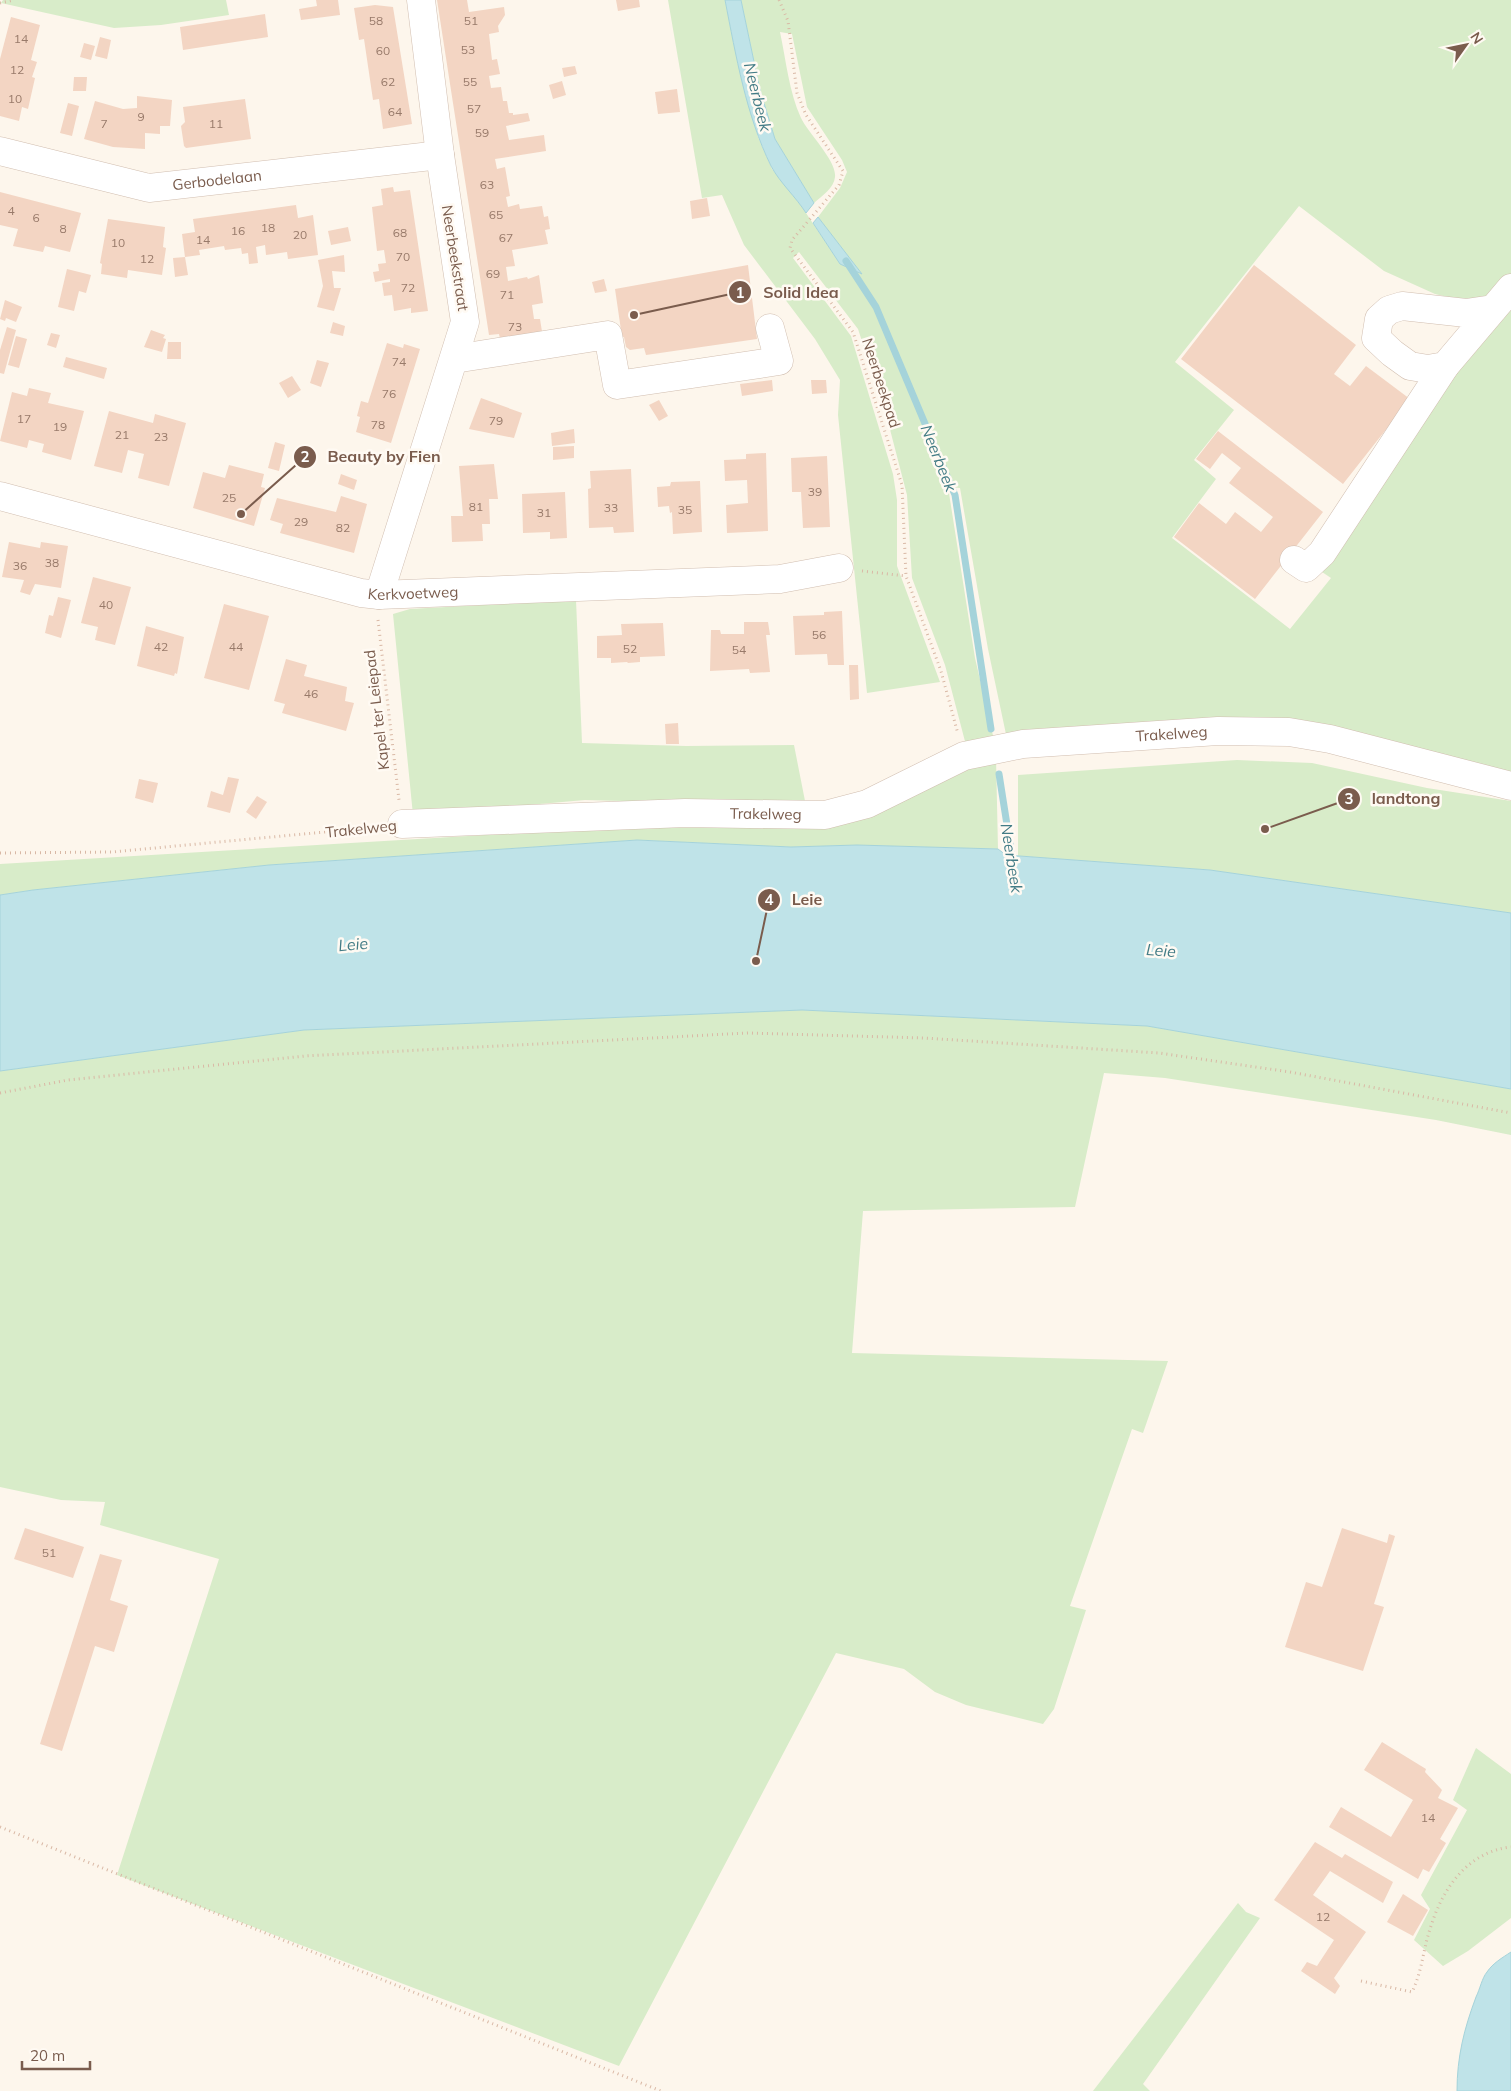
<svg xmlns="http://www.w3.org/2000/svg" width="1511" height="2091" font-family="Mulish,sans-serif">
  <style>
    .green { fill: #d8ecc9 }
    .water { fill: #bfe3e8; stroke: #a5d3da }
    .lines { fill: none; stroke-linecap: round; stroke-linejoin: round }
    .stream { stroke: #a5d3da; stroke-width: 7 }
    .building { fill: #f3d5c3 }
    .minor-casing { stroke: #d1beb0; stroke-width: 29 }
    .path { stroke: #d9b8a5; stroke-width: 3; stroke-dasharray: 1 4; stroke-linecap: butt }
    .minor { stroke: #fff; stroke-width: 28 }
    .labels { text-anchor: middle; stroke-width: 5; stroke-linejoin: round; paint-order: stroke }
    .number-label { font-size: 12px; fill: #987a6a }
    .street-label { font-size: 15px; fill: #7a5c4d; stroke: #fffaf3 }
    .water-label { font-size: 16px; font-style: italic; fill: #437c86; stroke: #fffaf3 }
    .leader { fill: none; stroke: #7a5c4d; stroke-width: 2 }
    .callout-dot { fill: #7a5c4d; stroke: #fffaf3; stroke-width: 2 }
    .mark-label { font-size: 15px; text-anchor: middle; font-weight: bold; fill: #fff }
    .callout-label { font-size: 16px; text-anchor: middle; font-weight: bold; fill: #7a5c4d; stroke: #fffaf3; stroke-width: 5; stroke-linejoin: round; paint-order: stroke }
  </style>
  <rect width="100%" height="100%" fill="#fdf6ec"/>
  <g class="green">
    <polygon points="3,0 226,0 229,15 161,25 114,28 1,3"/>
    <path d="M 668,0 L 725,0 L 738,64 L 758,137 L 772,169 L 798,201 L 840,264 L 861,273 L 818,217 L 840,188 L 847,172 L 842,160 L 807,107 L 792,34 L 780,32 C 786,60 789,92 801,118 C 808,133 837,161 835,177 C 834,188 822,196 814,203 L 775,139 L 760,90 L 741,0 L 1511,0 L 1511,283 L 1494,297 L 1470,302 L 1435,294 L 1384,271 L 1299,206 L 1175,362 L 1234,410 L 1194,460 L 1216,479 L 1172,538 L 1290,629 L 1331,578 L 1319,570 L 1450,376 L 1511,299 L 1511,775 L 1388,743 L 1007,739 L 988,649 L 960,488 L 948,487 L 975,658 L 994,740 L 967,749 L 945,665 L 912,578 L 907,495 L 886,414 L 858,329 L 799,252 L 793,258 L 851,336 L 893,474 L 897,500 L 897,566 L 940,682 L 867,693 L 838,415 L 840,380 L 815,339 L 744,245 L 722,195 L 702,198 Z"/>
    <polygon points="576,600 582,743 686,746 794,745 806,806 585,800 413,815 393,614 410,609"/>
    <polygon points="996,758 998,849 857,845 791,847 637,840 269,865 33,890 0,895 0,864 636,826 803,826 960,768"/>
    <polygon points="1237,760 1312,763 1427,788 1511,801 1511,913 1210,870 1018,856 1018,775"/>
    <polygon points="802,1010 1147,1026 1511,1089 1511,1135 1436,1120 1165,1078 1104,1073 1075,1207 863,1211 852,1353 1168,1361 1143,1433 1132,1429 1070,1606 1086,1610 1054,1709 1043,1724 966,1705 935,1692 904,1669 836,1653 619,2066 117,1875 219,1559 100,1525 105,1502 61,1500 0,1487 0,1071 304,1030"/>
    <polygon points="1476,1748 1511,1774 1511,1918 1468,1951 1443,1966 1414,1940 1430,1909 1421,1895 1467,1810 1453,1800"/>
    <polygon points="1238,1903 1246,1912 1260,1918 1143,2084 1150,2091 1093,2091"/>
  </g>
  <g class="water">
    <path d="M 725,0 L 741,0 L 760,90 L 775,139 L 814,203 L 806,213 C 796,197 780,183 771,166 C 746,115 736,56 725,0 Z"/>
    <polygon points="818,217 862,274 840,264 813,223"/>
    <polygon points="637,840 791,847 857,845 998,849 1006,855 1210,870 1511,913 1511,1089 1147,1026 802,1010 304,1030 0,1071 0,895 33,890 269,865"/>
    <path d="M 1511,1952 L 1511,2091 L 1457,2091 C 1457,2057 1464,2029 1476,1997 C 1480,1989 1482,1978 1487,1972 C 1493,1963 1502,1958 1511,1952 Z"/>
  </g>
  <g class="lines">
    <g class="stream">
      <polyline points="846,261 876,307 955,495 991,729"/>
      <polyline points="999,774 1013,863"/>
    </g>
  </g>
  <g class="building">
    <polygon points="316,0 338,0 340,15 301,20 299,9 317,6"/>
    <polygon points="437,0 467,0 469,12 504,7 505,15 498,26 499,32 489,34 492,60 497,59 500,74 489,76 491,88 501,87 503,101 507,101 509,113 513,113 513,115 528,113 530,121 506,126 509,140 544,135 546,151 495,159 497,169 505,167 510,196 506,197 508,207 519,204 520,209 542,206 544,217 548,216 550,229 545,230 548,244 512,250 515,266 506,267 508,281 527,277 528,279 539,275 543,303 532,305 534,319 540,319 543,338 501,344 499,334 489,335"/>
    <polygon points="616,0 639,0 640,7 618,11"/>
    <polygon points="375,5 393,7 412,124 383,129 379,99 373,100 364,39 359,40 354,8"/>
    <polygon points="265,14 268,37 183,50 180,27"/>
    <polygon points="11,17 40,25 31,60 37,62 32,77 35,78 28,109 22,107 19,121 0,116 0,59"/>
    <polygon points="100,37 111,40 107,59 95,56"/>
    <polygon points="84,43 95,46 91,60 80,57"/>
    <polygon points="575,66 577,74 564,77 562,68"/>
    <polygon points="74,77 87,77 86,91 73,91"/>
    <polygon points="562,81 566,95 553,99 549,85"/>
    <polygon points="677,89 680,112 658,114 655,92"/>
    <polygon points="137,96 172,100 170,126 160,126 160,134 145,133 145,149 113,147 84,139 95,101 123,109 137,108"/>
    <polygon points="245,99 251,139 186,148 184,146 181,126 185,122 183,107"/>
    <polygon points="68,103 79,106 72,136 60,133"/>
    <polygon points="393,187 394,192 410,190 428,311 411,313 411,308 394,311 392,295 384,296 382,283 390,282 390,279 375,282 373,272 379,271 378,264 386,263 384,250 377,251 372,207 383,205 381,189"/>
    <polygon points="0,192 81,213 70,252 45,246 43,252 13,246 18,229 0,225"/>
    <polygon points="707,198 710,216 692,219 690,201"/>
    <polygon points="296,205 298,218 313,215 318,255 288,259 287,252 266,255 265,245 256,247 258,263 249,264 248,253 242,254 241,248 225,250 224,246 199,250 200,255 185,257 182,234 195,232 193,219"/>
    <polygon points="108,219 165,227 163,247 166,248 162,275 128,270 127,278 101,274 102,264 100,263"/>
    <polygon points="348,227 351,241 331,245 328,231"/>
    <polygon points="344,255 345,272 332,271 334,288 341,288 334,311 317,307 323,286 318,260"/>
    <polygon points="185,257 188,275 175,277 173,258"/>
    <polygon points="748,265 757,339 646,355 644,348 630,350 626,347 624,337 622,337 615,289"/>
    <polygon points="1254,265 1356,345 1334,374 1350,386 1366,366 1410,399 1343,484 1181,359"/>
    <polygon points="67,269 91,275 86,293 79,291 74,311 58,307"/>
    <polygon points="604,279 607,291 595,293 592,282"/>
    <polygon points="5,300 22,307 16,322 6,318 5,321 0,319"/>
    <polygon points="333,322 345,326 343,336 330,333"/>
    <polygon points="7,327 16,330 4,374 0,373 0,350"/>
    <polygon points="151,330 165,335 163,338 166,339 162,352 144,347"/>
    <polygon points="51,333 60,335 56,348 47,345"/>
    <polygon points="16,336 27,339 19,368 8,365"/>
    <polygon points="168,342 181,342 181,359 167,359"/>
    <polygon points="387,343 403,348 404,344 420,349 391,443 356,432 360,417 357,416 361,401 368,403"/>
    <polygon points="66,357 107,368 104,379 63,367"/>
    <polygon points="317,360 329,363 321,387 310,383"/>
    <polygon points="292,376 301,390 288,398 279,383"/>
    <polygon points="772,380 773,391 742,396 740,384"/>
    <polygon points="811,380 826,380 827,393 812,394"/>
    <polygon points="29,388 51,393 48,403 84,411 71,460 42,452 44,444 29,440 27,448 0,441 12,392 27,396"/>
    <polygon points="481,398 522,413 514,438 469,429"/>
    <polygon points="659,400 668,416 659,421 649,405"/>
    <polygon points="109,411 153,423 155,414 186,423 169,486 138,478 144,454 128,450 122,473 94,466"/>
    <polygon points="574,429 575,443 552,446 551,433"/>
    <polygon points="1218,431 1323,512 1255,599 1174,537 1199,503 1226,524 1235,512 1261,532 1273,517 1229,483 1241,468 1222,453 1210,469 1196,459"/>
    <polygon points="275,442 285,445 279,471 268,468"/>
    <polygon points="574,446 574,458 553,460 553,447"/>
    <polygon points="766,453 768,531 727,533 726,505 748,503 747,480 725,481 724,460 746,459 746,454"/>
    <polygon points="827,456 830,527 803,528 801,492 792,492 791,458"/>
    <polygon points="494,464 498,499 489,499 490,524 482,524 483,541 452,542 451,516 463,516 459,466"/>
    <polygon points="229,465 264,474 261,487 265,488 254,526 193,508 203,472 225,478"/>
    <polygon points="631,469 634,532 614,533 613,527 589,528 588,489 591,488 590,471"/>
    <polygon points="341,474 357,480 354,490 338,484"/>
    <polygon points="700,481 702,532 673,534 672,512 670,513 669,506 658,507 657,487 670,486 671,482"/>
    <polygon points="565,492 567,538 550,539 550,532 523,533 522,494"/>
    <polygon points="341,496 367,504 354,553 280,533 283,524 270,520 277,498 336,512"/>
    <polygon points="9,542 40,548 41,542 68,546 61,588 35,584 30,595 20,592 24,580 2,577"/>
    <polygon points="93,577 131,587 115,645 95,640 98,627 81,623"/>
    <polygon points="58,597 71,600 61,638 45,633 49,615 53,616"/>
    <polygon points="224,604 269,616 249,690 204,678"/>
    <polygon points="842,611 844,665 828,665 827,654 795,655 793,616 824,615 824,612"/>
    <polygon points="744,622 768,622 770,635 766,635 770,672 750,673 749,669 710,671 711,630 720,630 721,634 744,634"/>
    <polygon points="663,623 665,656 640,657 640,662 628,663 627,662 611,663 611,658 597,658 597,636 622,635 621,624"/>
    <polygon points="146,626 184,637 177,674 175,673 174,676 137,666"/>
    <polygon points="286,659 307,665 304,676 347,687 345,701 354,703 346,731 282,713 285,704 274,701"/>
    <polygon points="849,665 858,665 859,699 850,700"/>
    <polygon points="678,723 679,744 666,744 665,724"/>
    <polygon points="228,777 239,779 230,813 207,807 211,791 223,795"/>
    <polygon points="139,779 158,783 153,803 135,798"/>
    <polygon points="257,796 267,802 256,819 246,812"/>
    <polygon points="25,1528 84,1547 73,1578 14,1559"/>
    <polygon points="1342,1528 1387,1543 1389,1534 1395,1536 1374,1604 1384,1607 1363,1671 1285,1647 1306,1582 1322,1587"/>
    <polygon points="100,1554 122,1560 110,1600 128,1606 114,1652 95,1646 62,1751 40,1744"/>
    <polygon points="1382,1742 1426,1769 1425,1772 1442,1790 1438,1798 1458,1808 1440,1839 1446,1843 1429,1872 1423,1869 1418,1879 1329,1827 1341,1807 1391,1837 1413,1800 1364,1770"/>
    <polygon points="1315,1842 1342,1858 1345,1854 1393,1882 1383,1903 1330,1871 1313,1895 1366,1932 1334,1978 1340,1986 1335,1994 1301,1971 1307,1962 1317,1966 1334,1940 1274,1900"/>
    <polygon points="1403,1894 1428,1910 1413,1936 1387,1922"/>
  </g>
  <g class="lines">
    <g class="minor-casing">
      <g id="minor">
        <path id="s1" d="M 0,151 L 149,188 L 440,155"/>
        <polyline points="1493,309 1466,313 1402,306 1389,310 1379,319 1376,338 1392,353 1410,366 1428,369 1445,366 1511,288"/>
        <polyline points="454,359 608,335 617,385 779,361 770,328"/>
        <path id="s2" d="M 0,496 L 361,593 L 379,595 L 780,579 L 839,568"/>
        <polyline points="1294,560 1306,568 1322,553 1445,366"/>
        <polyline points="379,595 465,322 440,155 421,0"/>
        <path id="s3" d="M 402,824 L 685,813 L 825,815 L 867,804 L 964,756 L 1023,744 L 1218,731 L 1289,732 L 1330,739 L 1511,786"/>
      </g>
    </g>
    <g class="path">
      <polyline points="779,0 788,21 797,93 806,115 843,171 839,185 792,240 790,248 853,332 902,485 906,576 941,671 958,734"/>
      <polyline points="0,3 14,0"/>
      <polyline points="862,571 906,576"/>
      <polyline points="378,620 399,800"/>
      <polyline points="0,853 112,852 378,827"/>
      <polyline points="0,1093 68,1080 305,1056 748,1033 924,1038 1159,1053 1290,1072 1511,1113"/>
      <polyline points="0,1827 661,2091"/>
      <path d="M 1361,1981 L 1412,1992 C 1422,1972 1423,1950 1430,1929 C 1442,1890 1466,1852 1511,1847"/>
    </g>
    <use href="#minor" class="minor"/>
  </g>
  <g class="labels">
    <g class="number-label">
      <text x="376" y="25">58</text>
      <text x="471" y="25">51</text>
      <text x="21" y="43">14</text>
      <text x="468" y="54">53</text>
      <text x="383" y="55">60</text>
      <text x="17" y="74">12</text>
      <text x="388" y="86">62</text>
      <text x="470" y="86">55</text>
      <text x="15" y="103">10</text>
      <text x="474" y="113">57</text>
      <text x="395" y="116">64</text>
      <text x="141" y="121">9</text>
      <text x="104" y="128">7</text>
      <text x="216" y="128">11</text>
      <text x="482" y="137">59</text>
      <text x="487" y="189">63</text>
      <text x="11" y="215">4</text>
      <text x="496" y="219">65</text>
      <text x="36" y="222">6</text>
      <text x="268" y="232">18</text>
      <text x="63" y="233">8</text>
      <text x="238" y="235">16</text>
      <text x="400" y="237">68</text>
      <text x="300" y="239">20</text>
      <text x="506" y="242">67</text>
      <text x="203" y="244">14</text>
      <text x="118" y="247">10</text>
      <text x="403" y="261">70</text>
      <text x="147" y="263">12</text>
      <text x="493" y="278">69</text>
      <text x="408" y="292">72</text>
      <text x="507" y="299">71</text>
      <text x="515" y="331">73</text>
      <text x="399" y="366">74</text>
      <text x="389" y="398">76</text>
      <text x="24" y="423">17</text>
      <text x="496" y="425">79</text>
      <text x="378" y="429">78</text>
      <text x="60" y="431">19</text>
      <text x="122" y="439">21</text>
      <text x="161" y="441">23</text>
      <text x="815" y="496">39</text>
      <text x="229" y="502">25</text>
      <text x="476" y="511">81</text>
      <text x="611" y="512">33</text>
      <text x="685" y="514">35</text>
      <text x="544" y="517">31</text>
      <text x="301" y="526">29</text>
      <text x="343" y="532">82</text>
      <text x="52" y="567">38</text>
      <text x="20" y="570">36</text>
      <text x="106" y="609">40</text>
      <text x="819" y="639">56</text>
      <text x="161" y="651">42</text>
      <text x="236" y="651">44</text>
      <text x="630" y="653">52</text>
      <text x="739" y="654">54</text>
      <text x="311" y="698">46</text>
      <text x="49" y="1557">51</text>
      <text x="1428" y="1822">14</text>
      <text x="1323" y="1921">12</text>
    </g>
    <g class="street-label">
      <text dy="5" stroke="none"><textPath href="#s1" startOffset="222">Gerbodelaan</textPath></text>
      <text transform="translate(455 258) rotate(81)" y="5">Neerbeekstraat</text>
      <text transform="translate(881 383) rotate(72)" y="5">Neerbeekpad</text>
      <text dy="5" stroke="none"><textPath href="#s2" startOffset="426">Kerkvoetweg</textPath></text>
      <text transform="translate(377 710) rotate(-97)" y="5">Kapel ter Leiepad</text>
      <text dy="5" stroke="none"><textPath href="#s3" startOffset="784">Trakelweg</textPath></text>
      <text dy="5" stroke="none"><textPath href="#s3" startOffset="364">Trakelweg</textPath></text>
      <text transform="translate(361 829) rotate(-6)" y="5">Trakelweg</text>
    </g>
    <g class="water-label">
      <text transform="translate(758 97) rotate(76)" y="6">Neerbeek</text>
      <text transform="translate(939 458) rotate(68)" y="6">Neerbeek</text>
      <text transform="translate(1012 858) rotate(81)" y="6">Neerbeek</text>
      <text transform="translate(353 944) rotate(-5)" y="6">Leie</text>
      <text transform="translate(1161 950) rotate(4)" y="6">Leie</text>
    </g>
  </g>
  <path class="leader" d="M634 315L740 292M241 514L305 457M1265 829L1349 799M756 961L769 900"/>
  <g class="callout-dot">
    <circle cx="634" cy="315" r="5"/>
    <circle cx="241" cy="514" r="5"/>
    <circle cx="1265" cy="829" r="5"/>
    <circle cx="756" cy="961" r="5"/>
    <circle cx="740" cy="292" r="12"/>
    <circle cx="305" cy="457" r="12"/>
    <circle cx="1349" cy="799" r="12"/>
    <circle cx="769" cy="900" r="12"/>
  </g>
  <g class="mark-label">
    <text x="740" y="298">1</text>
    <text x="305" y="462">2</text>
    <text x="1349" y="804">3</text>
    <text x="769" y="905">4</text>
  </g>
  <g class="callout-label">
    <text x="801" y="298">Solid Idea</text>
    <text x="384" y="462">Beauty by Fien</text>
    <text x="1406" y="804">landtong</text>
    <text x="807" y="905">Leie</text>
  </g>
  <g transform="translate(1466 45) rotate(57)" stroke="#fffaf3" stroke-width="4" paint-order="stroke">
  <path d="M0-4L9 19L0 12L-9 19Z" fill="#7a5c4d"/>
  <text y="-8" font-size="14" font-weight="bold" text-anchor="middle" fill="#7a5c4d">N</text>
  </g>
  <path d="M22 2061v8h68v-8" fill="none" stroke="#7a5c4d" stroke-width="2.5"/>
  <text x="30" y="2061" font-size="15" fill="#7a5c4d" stroke="#fffaf3" stroke-width="4" paint-order="stroke">20 m</text>
</svg>
